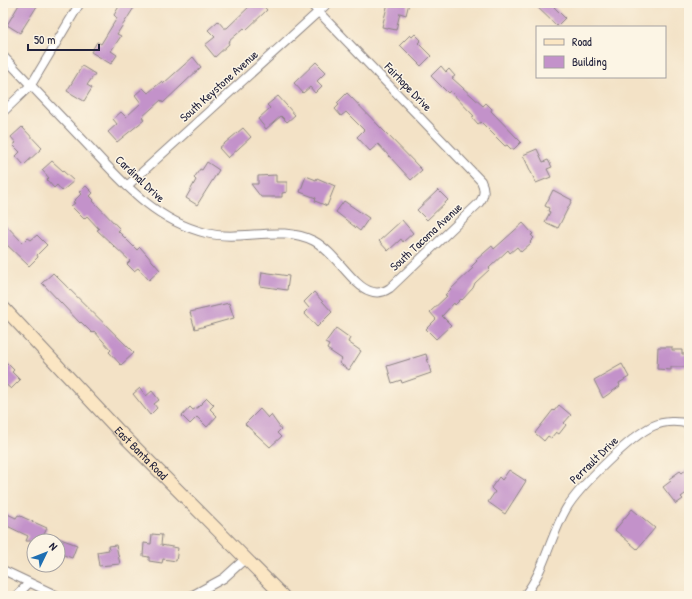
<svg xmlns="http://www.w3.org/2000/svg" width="692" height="599" font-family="'Patrick Hand',sans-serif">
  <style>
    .building { fill: #c392ca }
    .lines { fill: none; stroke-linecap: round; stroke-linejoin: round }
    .street-casing { stroke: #8a8280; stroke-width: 10 }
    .secondary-casing { stroke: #8a8280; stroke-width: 14 }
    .street { stroke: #fff; stroke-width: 8 }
    .secondary { stroke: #fbe6c3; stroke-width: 12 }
    .labels { text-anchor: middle; stroke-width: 3; stroke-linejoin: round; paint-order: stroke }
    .street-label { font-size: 12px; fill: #22223b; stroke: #fcf5e5 }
  </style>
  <rect width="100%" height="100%" fill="#fcf5e5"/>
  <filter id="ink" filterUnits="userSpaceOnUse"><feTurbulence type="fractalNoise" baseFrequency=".025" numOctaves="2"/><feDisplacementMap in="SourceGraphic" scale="8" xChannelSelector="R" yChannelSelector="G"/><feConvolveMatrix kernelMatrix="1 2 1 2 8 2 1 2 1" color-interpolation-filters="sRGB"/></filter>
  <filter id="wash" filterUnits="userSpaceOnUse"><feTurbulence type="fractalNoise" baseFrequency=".012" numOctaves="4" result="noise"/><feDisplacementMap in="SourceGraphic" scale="16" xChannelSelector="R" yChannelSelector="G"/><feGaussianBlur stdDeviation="0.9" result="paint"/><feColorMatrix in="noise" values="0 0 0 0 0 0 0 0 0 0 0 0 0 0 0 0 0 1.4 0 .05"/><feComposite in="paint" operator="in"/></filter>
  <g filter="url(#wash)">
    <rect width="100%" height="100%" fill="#f3e2c6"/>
    <g id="blocks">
      <g class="building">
        <polygon points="20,3 39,3 20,33 7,25"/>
        <polygon points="121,3 137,3 117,34 121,36 111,51 117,55 111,64 91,52 97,42 101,44 117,18 114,15"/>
        <polygon points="253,3 261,3 267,10 246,30 244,28 228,42 229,44 215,57 205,45 215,37 208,30 218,21 224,28 227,28"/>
        <polygon points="388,3 409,3 406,15 400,13 396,30 382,27"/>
        <polygon points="533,3 558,3 554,7 565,18 557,26"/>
        <polygon points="415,34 421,40 418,43 431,56 421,66 400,45 410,35 412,37"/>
        <polygon points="193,57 201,67 163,103 161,100 142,117 144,120 117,142 108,132 117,124 113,119 121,112 126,117 141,103 135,95 143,88 148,93 162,81 164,83"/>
        <polygon points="316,62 326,72 317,81 322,86 315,93 310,87 303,93 294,83"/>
        <polygon points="82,66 95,74 87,85 92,88 84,101 67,91"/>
        <polygon points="441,66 446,72 449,69 455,76 452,78 483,106 486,103 492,109 491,111 521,142 514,149 511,149 507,145 505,146 481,122 478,124 472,117 474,116 450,91 448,93 431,76"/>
        <polygon points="347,93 422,170 411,180 378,144 370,151 357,137 364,130 346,112 341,116 335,109 339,105 337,103"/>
        <polygon points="278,96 295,115 287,122 281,116 266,129 258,119 270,108 267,105"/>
        <polygon points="22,127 42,148 24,165 16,156 20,152 13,145 16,143 11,137"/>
        <polygon points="243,128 251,137 228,158 219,148"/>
        <polygon points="537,149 543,162 548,160 552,167 547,169 551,177 536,183 523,155"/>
        <polygon points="52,161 74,181 62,191 57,185 54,188 47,180 49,178 42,170"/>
        <polygon points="207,162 219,170 197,205 186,198 196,180 194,178 200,169 202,170"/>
        <polygon points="276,175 276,182 287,182 287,192 282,193 282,197 261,197 251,184 258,184 258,176"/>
        <polygon points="306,176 316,180 317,178 335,186 327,206 315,201 316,198 300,192"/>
        <polygon points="86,186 93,193 90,196 94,200 93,201 120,229 118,231 137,250 140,247 160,270 149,280 138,268 134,271 127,264 130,261 97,230 99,229 87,216 84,219 71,206 75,203 73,202 81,194 79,192"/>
        <polygon points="438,190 448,200 427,220 417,210"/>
        <polygon points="553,190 572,200 558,228 545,222 550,212 548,211 549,208 545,206"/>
        <polygon points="344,201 369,218 360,231 336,212"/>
        <polygon points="402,220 413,233 403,242 401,239 388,251 379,241"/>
        <polygon points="3,222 23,243 28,238 31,240 37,235 47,245 37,255 38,257 29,266 3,241"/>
        <polygon points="523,223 533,234 531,235 534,238 530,242 531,243 521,252 517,247 510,253 508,250 489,268 490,269 475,283 473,288 462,300 461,299 455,305 454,303 442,316 451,325 436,339 426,329 436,319 430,312 447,296 445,295 451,289 473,268 471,267 477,261 476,260 492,246 494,249"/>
        <polygon points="262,272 289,276 287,290 260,286"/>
        <polygon points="53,273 134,353 121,365 109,352 111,350 94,331 92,333 81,322 80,323 42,283"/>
        <polygon points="314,292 332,312 317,327 304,313 309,308 304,302"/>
        <polygon points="229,303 234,318 195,329 190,312"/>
        <polygon points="336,328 350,338 348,342 361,351 349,370 339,363 342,359 327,349 329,345 325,343"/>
        <polygon points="658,347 672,347 672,350 682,350 682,354 689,354 689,367 671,367 671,370 657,369"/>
        <polygon points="426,354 431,373 402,383 401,380 392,383 387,366"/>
        <polygon points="3,359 14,370 12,372 20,380 11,389 3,382"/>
        <polygon points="622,364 629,377 619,383 620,386 603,398 594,380"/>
        <polygon points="140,388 146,396 152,391 159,400 154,404 157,408 150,415 133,394"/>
        <polygon points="207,398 214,405 210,409 217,416 207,427 197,417 190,424 182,416 190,407 193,410 198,407"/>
        <polygon points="559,405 571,415 564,423 566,425 559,434 556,432 551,438 548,436 544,441 535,433 553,410 554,411"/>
        <polygon points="260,409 268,418 271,415 281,429 277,433 281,437 270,447 245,424"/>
        <polygon points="689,467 689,491 681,497 683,499 676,504 663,487 671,481 669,479 680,471 682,473"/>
        <polygon points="509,470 526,481 505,514 488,502 495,492 491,488 499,477 502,480"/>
        <polygon points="632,509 655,528 637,549 615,530"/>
        <polygon points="3,512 16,518 18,515 47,528 41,541 26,541 28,536 3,524"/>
        <polygon points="152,534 162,535 161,545 178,548 176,561 163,559 162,563 149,561 149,557 143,556 144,543 151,544"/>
        <polygon points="58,538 77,545 72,558 58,553"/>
        <polygon points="116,545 120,564 99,566 97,552 109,550 108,546"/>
      </g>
    </g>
  </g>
  <g filter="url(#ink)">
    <use href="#blocks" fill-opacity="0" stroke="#8a8280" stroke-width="1"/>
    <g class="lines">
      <g class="street-casing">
        <g id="street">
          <path d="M 3,56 C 30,84 56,112 83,140 C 119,178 152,220 206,233 C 242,242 280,224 314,241 C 335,252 353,286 370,291 C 377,294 384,292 390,288 L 479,203 C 485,196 485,189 481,181 L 310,3"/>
          <polyline points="3,112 31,85 80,3"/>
          <polyline points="127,186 328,3"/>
          <polyline points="3,570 58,596"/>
          <polyline points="16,596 29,583"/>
          <polyline points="191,596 224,578 246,558"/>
          <path d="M 524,596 C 544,572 550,537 566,509 C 578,488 632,435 653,426 C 664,421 678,421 689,424"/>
        </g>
      </g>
      <g class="secondary-casing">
        <g id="secondary">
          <path id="s1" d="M 3,307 L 119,431 L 283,596"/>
        </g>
      </g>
      <use href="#street" class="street"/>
      <use href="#secondary" class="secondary"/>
    </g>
  </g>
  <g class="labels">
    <g class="street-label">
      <text transform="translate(219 86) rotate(-42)" y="4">South Keystone Avenue</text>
      <text transform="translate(408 87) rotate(46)" y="4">Fairhope Drive</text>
      <text transform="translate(140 179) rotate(43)" y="4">Cardinal Drive</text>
      <text transform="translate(426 237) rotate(-43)" y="4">South Tacoma Avenue</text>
      <text dy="4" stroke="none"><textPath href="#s1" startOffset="201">East Banta Road</textPath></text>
      <text transform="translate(594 460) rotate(-44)" y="4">Perrault Drive</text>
    </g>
  </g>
  <rect width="692" height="599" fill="none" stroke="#fcf5e5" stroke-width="16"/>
  <rect x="536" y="26" width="130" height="52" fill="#fcf5e5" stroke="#a5a1a1"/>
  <rect x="544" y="39" width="20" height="6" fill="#fbe6c3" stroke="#a5a1a1"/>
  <text x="572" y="46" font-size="12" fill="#22223b">Road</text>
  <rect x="544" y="56" width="20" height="12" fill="#c392ca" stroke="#a5a1a1"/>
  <text x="572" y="66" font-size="12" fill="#22223b">Building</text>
  <g transform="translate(46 553) rotate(47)"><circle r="19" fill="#fcf5e5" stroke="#a5a1a1"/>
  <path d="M0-3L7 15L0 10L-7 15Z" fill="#1f6fb2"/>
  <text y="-6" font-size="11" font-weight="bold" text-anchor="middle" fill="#22223b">N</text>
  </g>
  <path d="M28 44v6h71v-6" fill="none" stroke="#22223b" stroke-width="2"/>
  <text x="34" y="44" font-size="12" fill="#22223b" stroke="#fcf5e5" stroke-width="3" paint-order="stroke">50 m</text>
</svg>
